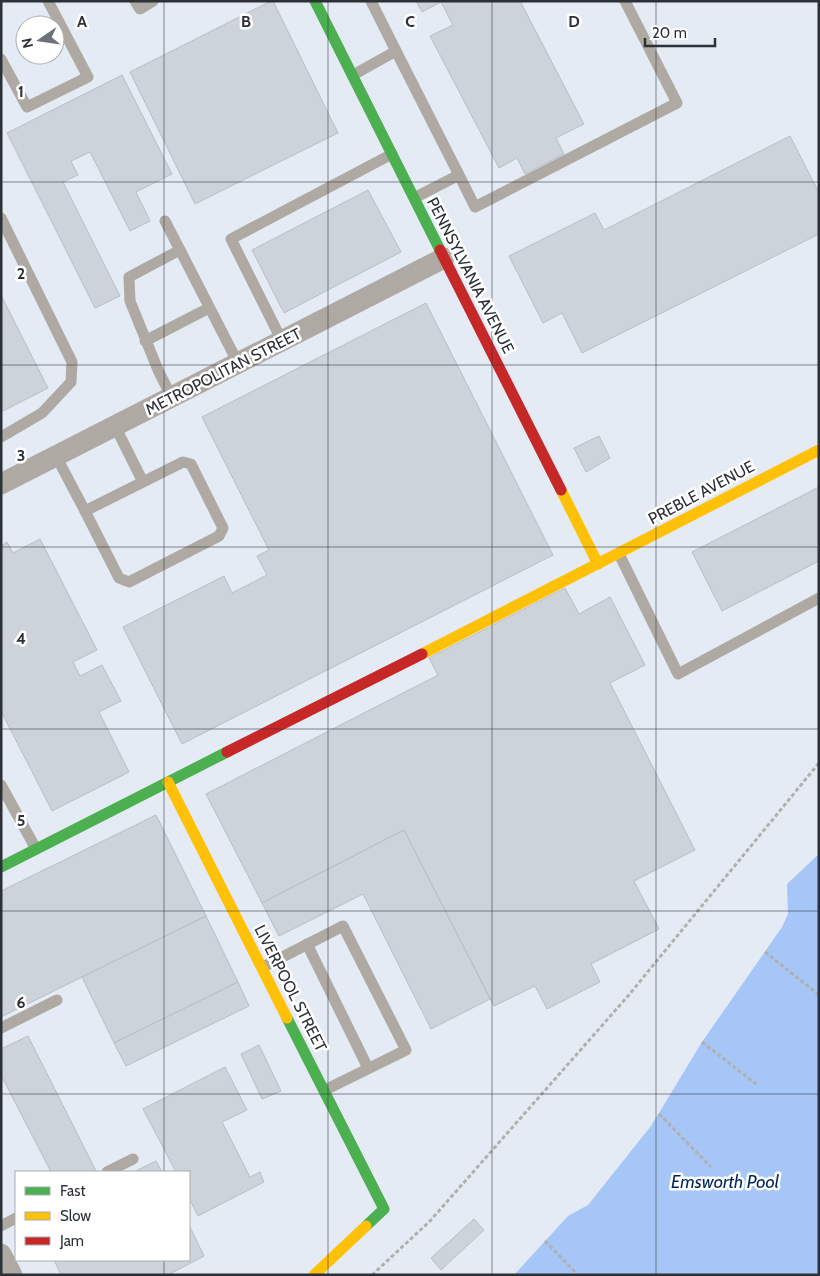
<svg xmlns="http://www.w3.org/2000/svg" width="820" height="1276" font-family="Cabin,sans-serif">
  <style>
    .water { fill: #a5c6f6 }
    .building { fill: #cdd3da; stroke: #b9bec5 }
    .lines { fill: none; stroke-linecap: round; stroke-linejoin: round }
    .path { stroke: #b1b0af; stroke-width: 3; stroke-dasharray: 4 2.5; stroke-linecap: butt }
    .lane { stroke: #afa9a3; stroke-width: 11 }
    .street { stroke: #afa9a3; stroke-width: 21 }
    .fast { stroke: #4caf50; stroke-width: 11 }
    .slow { stroke: #ffc107; stroke-width: 11 }
    .jam { stroke: #c62828; stroke-width: 11 }
    .grid { fill: none; stroke: #2c3037; stroke-width: 1; stroke-opacity: 0.55 }
    .labels { text-anchor: middle; stroke-width: 5; stroke-linejoin: round; paint-order: stroke }
    .street-label { font-size: 16px; fill: #2c3037; stroke: #fff }
    .water-label { font-size: 18px; font-style: italic; fill: #00265d; stroke: #fff }
    .grid-label { font-size: 16px; text-anchor: middle; font-weight: bold; fill: #2c3037; stroke: #fff; stroke-width: 5; stroke-linejoin: round; paint-order: stroke }
  </style>
  <rect width="100%" height="100%" fill="#e4ebf5"/>
  <polygon class="water" points="819,854 819,1275 514,1275 568,1216 588,1205 651,1126 702,1042 782,927 788,914 787,884"/>
  <g class="building">
    <polygon points="271,1 273,1 338,133 195,204 130,72"/>
    <polygon points="416,1 520,1 584,124 556,138 564,154 525,174 517,158 499,168 430,36 453,25 441,2 422,12"/>
    <polygon points="122,75 172,174 136,192 150,221 130,231 90,152 71,161 78,175 63,182 120,296 95,308 7,133"/>
    <polygon points="790,136 819,193 819,234 582,353 562,313 543,323 509,256 595,213 604,230"/>
    <polygon points="368,190 401,252 284,313 252,250"/>
    <polygon points="1,295 48,388 1,412"/>
    <polygon points="426,303 553,555 182,744 123,627 224,576 232,593 267,575 257,556 269,550 202,417"/>
    <polygon points="599,436 610,458 586,472 574,448"/>
    <polygon points="819,487 819,561 722,611 692,552"/>
    <polygon points="40,539 97,650 73,662 80,676 102,665 121,701 99,712 129,772 52,811 1,711 1,546 7,542 13,553"/>
    <polygon points="565,588 579,614 610,597 645,665 610,683 695,850 634,881 659,929 591,964 600,982 547,1009 535,986 494,1006 404,830 262,903 206,794 438,675 429,658"/>
    <polygon points="156,815 206,916 1,1017 1,891"/>
    <polygon points="404,830 490,999 431,1029 363,894 279,936 262,903"/>
    <polygon points="206,916 238,982 114,1043 82,977"/>
    <polygon points="238,982 249,1006 126,1066 114,1043"/>
    <polygon points="28,1036 96,1171 94,1172 51,1172 1,1075 1,1049"/>
    <polygon points="259,1045 281,1091 262,1099 241,1054"/>
    <polygon points="225,1067 247,1110 222,1122 250,1177 260,1172 264,1182 198,1216 189,1198 189,1172 176,1172 143,1109"/>
    <polygon points="156,1161 162,1172 134,1172"/>
    <polygon points="474,1219 484,1230 441,1270 431,1258"/>
    <polygon points="189,1225 204,1256 168,1275 61,1275 54,1260 189,1260"/>
  </g>
  <g class="lines">
    <g class="path">
      <polyline points="765,952 819,995"/>
      <polyline points="702,1042 756,1084"/>
      <polyline points="659,1114 711,1167"/>
      <polyline points="545,1241 578,1275"/>
      <polyline points="372,1275 430,1221 628,996 819,763"/>
    </g>
    <g class="lane">
      <polyline points="135,1 140,9 153,1"/>
      <polyline points="371,1 396,51"/>
      <polyline points="1,59 27,107 88,77 48,1"/>
      <polyline points="353,75 396,51 459,175 414,198"/>
      <polyline points="459,175 475,207 677,103 625,1"/>
      <polyline points="1,218 72,362 71,382 42,413 1,437"/>
      <polyline points="165,221 180,250"/>
      <polyline points="145,341 209,308"/>
      <polyline points="282,341 231,239 392,154"/>
      <polyline points="171,396 158,370 130,301 129,277 180,250 238,363"/>
      <polyline points="115,426 143,482 85,511 119,578 129,582 219,536 223,528 191,464 183,462 143,482"/>
      <polyline points="56,456 85,511"/>
      <polyline points="619,554 678,674 819,598"/>
      <polyline points="1,785 36,849"/>
      <polyline points="307,944 368,1068"/>
      <polyline points="263,967 343,926 406,1050 325,1090"/>
      <polyline points="1,1028 57,1000"/>
      <polyline points="107,1172 133,1159"/>
      <polyline points="1,1226 16,1218"/>
    </g>
    <g class="street">
      <polyline points="1,484 444,258"/>
      <polyline points="1,1254 12,1275"/>
    </g>
    <g class="fast">
      <polyline points="315,1 440,250"/>
      <polyline points="1,867 227,752"/>
      <polyline points="287,1018 384,1209 366,1226"/>
    </g>
    <g class="slow">
      <polyline points="561,490 598,564"/>
      <polyline points="422,654 819,450"/>
      <polyline points="168,782 287,1018"/>
      <polyline points="314,1275 366,1226"/>
    </g>
    <g class="jam">
      <polyline points="440,250 561,490"/>
      <polyline points="227,752 422,654"/>
    </g>
  </g>
  <path class="grid" d="M 164,1 L 164,1172M 328,1 L 328,1275M 492,1 L 492,1275M 656,1 L 656,1275M 1,182 L 819,182M 1,365 L 819,365M 1,547 L 819,547M 1,729 L 819,729M 1,911 L 819,911M 1,1094 L 819,1094M 164,1260 L 164,1275"/>
  <g class="labels">
    <g class="street-label">
      <text transform="translate(471 275) rotate(63)" y="6">PENNSYLVANIA AVENUE</text>
      <text transform="translate(223 371) rotate(-27)" y="6">METROPOLITAN STREET</text>
      <text transform="translate(701 492) rotate(-28)" y="6">PREBLE AVENUE</text>
      <text transform="translate(291 988) rotate(63)" y="6">LIVERPOOL STREET</text>
    </g>
    <g class="water-label">
      <text x="725" y="1188">Emsworth Pool</text>
    </g>
  </g>
  <g class="grid-label">
    <text x="82" y="27">A</text>
    <text x="246" y="27">B</text>
    <text x="410" y="27">C</text>
    <text x="574" y="27">D</text>
    <text x="21" y="97">1</text>
    <text x="21" y="279">2</text>
    <text x="21" y="461">3</text>
    <text x="21" y="644">4</text>
    <text x="21" y="826">5</text>
    <text x="21" y="1008">6</text>
  </g>
  <rect width="820" height="1276" fill="none" stroke="#2c3037" stroke-width="5"/>
  <rect x="15" y="1171" width="175" height="90" fill="#ffffff" stroke="#abacaf"/>
  <rect x="25" y="1187" width="25" height="8" fill="#4caf50" stroke="#abacaf"/>
  <text x="60" y="1196" font-size="15" fill="#2c3037">Fast</text>
  <rect x="25" y="1212" width="25" height="8" fill="#ffc107" stroke="#abacaf"/>
  <text x="60" y="1221" font-size="15" fill="#2c3037">Slow</text>
  <rect x="25" y="1237" width="25" height="8" fill="#c62828" stroke="#abacaf"/>
  <text x="60" y="1246" font-size="15" fill="#2c3037">Jam</text>
  <g transform="translate(40 40) rotate(257)"><circle r="24" fill="#ffffff" stroke="#abacaf"/>
  <path d="M0-4L9 19L0 12L-9 19Z" fill="#6c717a"/>
  <text y="-8" font-size="14" font-weight="bold" text-anchor="middle" fill="#2c3037">N</text>
  </g>
  <path d="M645 38v8h70v-8" fill="none" stroke="#2c3037" stroke-width="2.5"/>
  <text x="652" y="38" font-size="15" fill="#2c3037" stroke="#ffffff" stroke-width="4" paint-order="stroke">20 m</text>
</svg>
